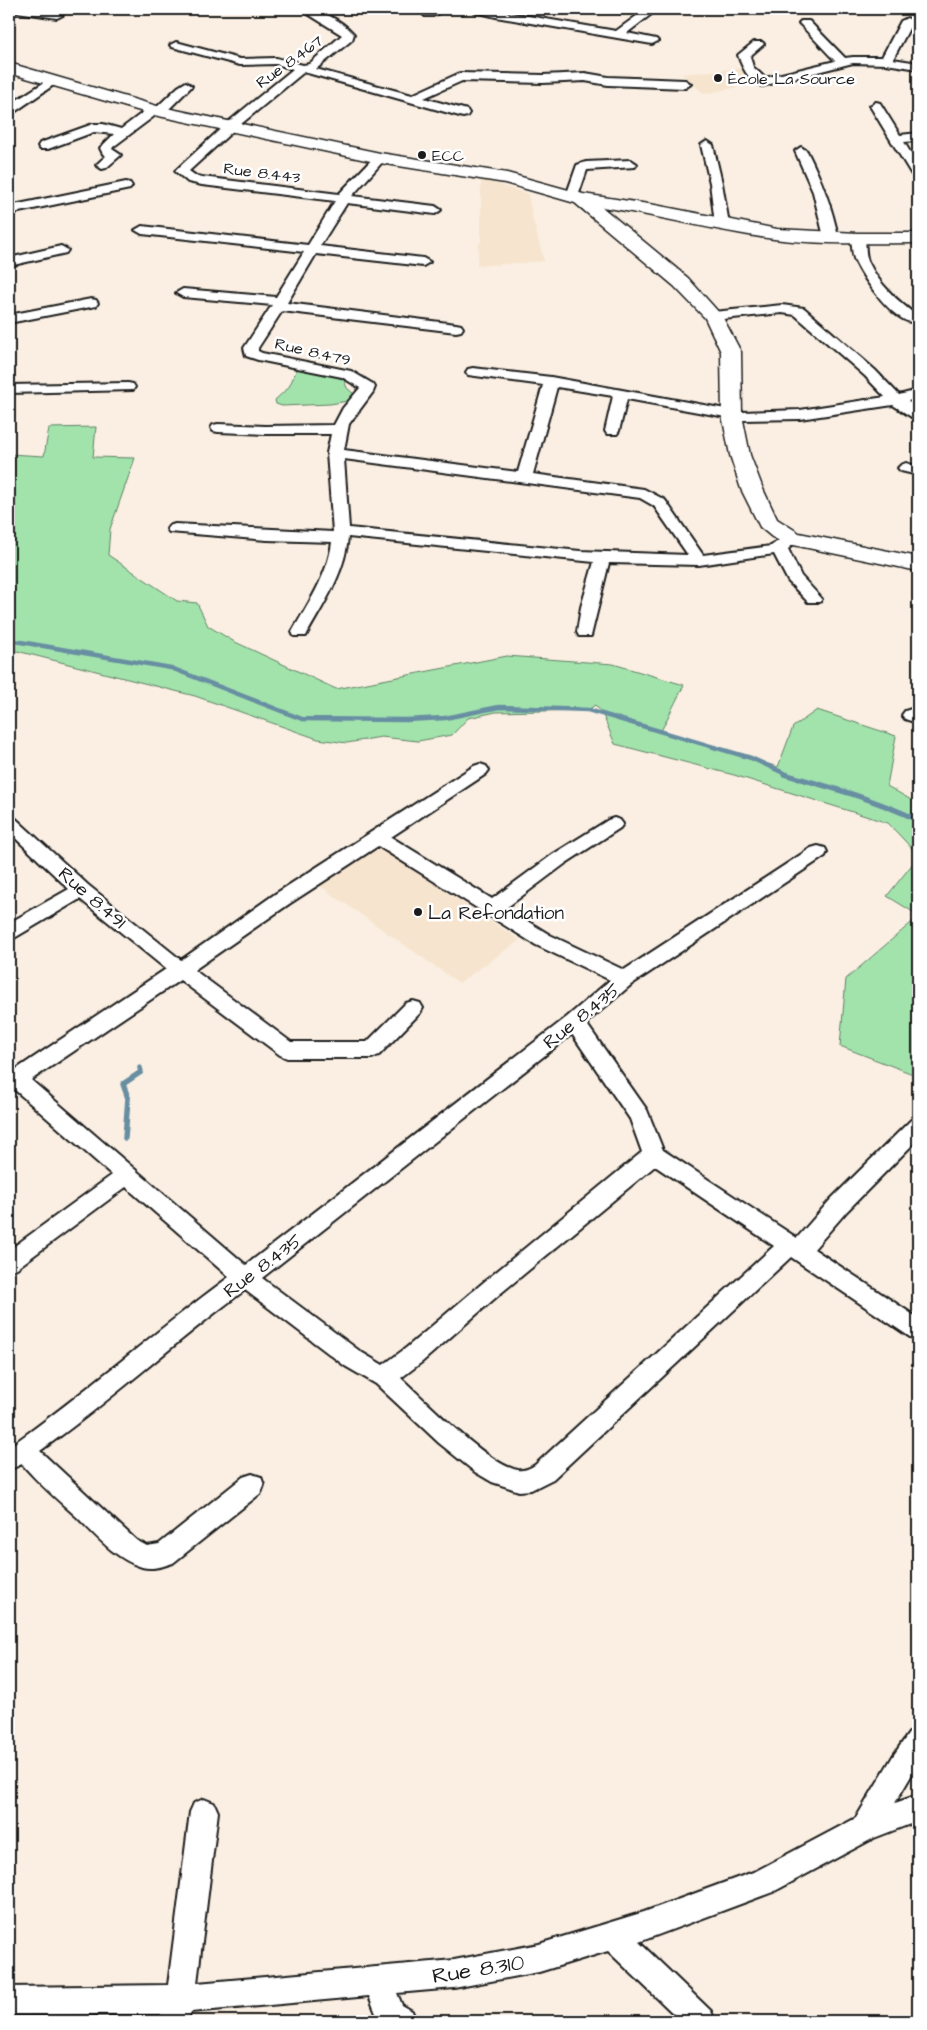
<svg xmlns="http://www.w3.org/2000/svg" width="927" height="2030" font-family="'Architects Daughter',sans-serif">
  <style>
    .built { fill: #f6e4ce }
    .green { fill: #a2e3ac; stroke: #5f8064 }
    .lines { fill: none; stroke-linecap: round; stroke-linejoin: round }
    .stream-far1 { stroke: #678ea2; stroke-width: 4.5 }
    .stream { stroke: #678ea2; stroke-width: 5.5 }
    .street-casing { stroke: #1c1c1c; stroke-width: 4 }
    .secondary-casing { stroke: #1c1c1c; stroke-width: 3 }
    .street { fill: #fff; fill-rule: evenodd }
    .secondary { fill: #fff; fill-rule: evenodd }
    .poi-dot { fill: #1c1c1c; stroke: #fff; stroke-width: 2 }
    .labels { text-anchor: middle; stroke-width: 5; stroke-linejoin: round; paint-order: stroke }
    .far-street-label { font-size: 16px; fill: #1c1c1c; stroke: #fff }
    .far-poi-label { font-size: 16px; fill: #1c1c1c; stroke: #fff; text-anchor: start }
    .street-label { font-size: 19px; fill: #1c1c1c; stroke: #fff }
    .poi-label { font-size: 19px; fill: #1c1c1c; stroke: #fff; text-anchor: start }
    .near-street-label { font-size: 22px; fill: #1c1c1c; stroke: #fff }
  </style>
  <rect width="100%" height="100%" fill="#faefe2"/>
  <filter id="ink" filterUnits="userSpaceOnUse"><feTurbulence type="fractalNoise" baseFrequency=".02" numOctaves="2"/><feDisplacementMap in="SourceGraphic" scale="10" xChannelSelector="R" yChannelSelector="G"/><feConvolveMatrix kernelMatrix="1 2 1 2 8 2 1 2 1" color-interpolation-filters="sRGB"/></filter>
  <g filter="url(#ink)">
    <g class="built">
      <polygon points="744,68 756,83 704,94 682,74"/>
      <polygon points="481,179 528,194 532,216 544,261 477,266 479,243 481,243"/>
      <polygon points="376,846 520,940 459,983 317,884"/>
    </g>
    <g class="green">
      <polygon points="298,367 334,375 344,380 347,388 354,394 348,401 330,404 282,406 276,404 275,400 289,387"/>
      <polygon points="96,427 93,457 135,458 110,529 108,555 177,601 197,603 208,626 233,641 336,689 507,656 613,664 684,685 661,731 778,767 793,727 817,710 896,736 887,786 913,801 918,801 918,855 888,823 734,775 615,744 602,713 595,705 588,710 496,712 468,718 452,735 418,741 381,737 347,743 318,739 195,696 9,649 9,454 44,456 49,428"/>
      <polygon points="918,857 918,915 887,896"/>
      <polygon points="918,917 918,1076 840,1046 846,979"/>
    </g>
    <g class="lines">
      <polyline class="stream-far1" points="9,640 171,668 302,719 406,720 445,718 499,707 588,710 751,758 788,775"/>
      <g class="stream">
        <path d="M 784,774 C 830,787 874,799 918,820"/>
        <polyline points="125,1138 128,1098 123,1084 141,1072 140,1068"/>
      </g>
      <g class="street-casing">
        <g id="street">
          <polygon points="11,9 38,9 61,13 63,15 57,18 17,12"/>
          <path d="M 300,9 C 319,8 341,20 354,34 L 352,40 L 316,69 L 412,95 L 460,73 L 543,75 L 585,73 L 608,77 L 685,80 L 691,84 L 685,88 L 608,85 L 585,81 L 543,83 L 462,81 L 424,98 L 467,110 L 469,113 L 467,116 L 463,117 L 304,72 L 235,129 L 189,171 L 196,176 L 202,177 L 339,194 L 376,155 L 380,154 L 386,158 L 352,196 L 435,206 L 441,210 L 435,214 L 347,203 L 320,246 L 423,258 L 430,262 L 423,266 L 316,254 L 287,303 L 456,324 L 461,325 L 463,328 L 461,331 L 456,332 L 282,311 L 258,348 L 258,351 L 262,353 L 351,371 L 373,384 L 375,387 L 373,392 L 349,424 L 344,450 L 518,472 L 543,385 L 468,375 L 466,372 L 468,369 L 473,368 L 551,377 L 742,412 L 800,410 L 885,397 L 865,376 L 795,315 L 782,313 L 713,320 L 706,316 L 713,312 L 782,305 L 804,308 L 875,370 L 899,395 L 918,390 L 918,398 L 908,401 L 918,409 L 918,419 L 913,418 L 893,405 L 800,419 L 742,420 L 627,399 L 619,431 L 617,434 L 607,434 L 605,431 L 613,396 L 557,387 L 533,474 L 644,489 L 665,500 L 703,555 L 771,546 L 786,535 L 798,535 L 800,538 L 788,549 L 801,576 L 822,599 L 820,602 L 808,602 L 788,581 L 774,554 L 699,565 L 609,563 L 591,636 L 579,636 L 577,632 L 581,607 L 594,562 L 348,537 C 345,572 325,602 308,632 L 306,636 L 294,636 L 292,632 C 308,604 328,575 332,542 L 267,540 L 169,532 L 167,529 L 169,526 L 175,524 L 333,532 L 327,453 L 331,434 L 265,434 L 218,432 L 213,431 L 211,428 L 213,425 L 218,424 L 265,426 L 334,425 L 343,408 L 360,388 L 342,377 L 258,360 L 246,356 L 244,348 L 272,305 L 183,297 L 176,293 L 183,289 L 276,297 L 304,252 L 142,234 L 135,230 L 142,226 L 308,245 L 335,201 L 202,185 L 188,182 L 175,171 L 227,123 L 293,69 L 276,64 L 240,65 L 172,47 L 170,45 L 176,42 L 240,59 L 276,58 L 303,65 L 309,64 L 342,35 ZM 344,459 L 640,498 L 654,506 L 688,555 L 580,551 L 349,528 Z"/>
          <polygon points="432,9 447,9 433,16 425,16 423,14"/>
          <polygon points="470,9 488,9 616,31 646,9 658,9 627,33 656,39 658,41 652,44 496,17 472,11"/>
          <path d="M 907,18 L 913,21 L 893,59 L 918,63 L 918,69 L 886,64 L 853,63 L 762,86 C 749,82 742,67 738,55 L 754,42 L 762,42 L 764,44 L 750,56 L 753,67 L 765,78 L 835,61 L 801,25 L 799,23 L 801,21 L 809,21 L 845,58 L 853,57 L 882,57 L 901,21 Z"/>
          <polygon points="51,78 57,82 55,84 13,113 9,114 9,105"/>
          <polygon points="186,82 192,86 164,114 157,114 113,147 112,149 121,155 106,168 102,169 96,165 106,156 103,154 100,148 114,134 94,132 48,149 40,149 38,146 40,143 93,124 103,124 121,129 150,107 157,107 178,87"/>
          <polygon points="876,102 880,103 900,135 918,133 918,141 904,142 918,165 918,179 912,175 870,106"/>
          <polygon points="707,141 713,145 722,183 729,224 722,228 715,224 710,183 701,145"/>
          <path d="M 801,147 L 807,151 C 821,179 832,206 838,237 L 836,240 L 826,240 L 824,237 L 813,192 L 795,151 Z"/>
          <polygon points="631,160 637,164 635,167 587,170 577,199 567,199 566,196 577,165 586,162"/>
          <polygon points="126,182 130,183 132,186 130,189 9,214 9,206"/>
          <path d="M 858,234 L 865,238 C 866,245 865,254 868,261 C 879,285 897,300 917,316 L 917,322 C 896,327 863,278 855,261 C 852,255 852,245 851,238 Z"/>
          <polygon points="61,246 68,250 66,253 9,266 9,258"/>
          <polygon points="91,299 96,300 98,303 96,306 9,323 9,315"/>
          <polygon points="128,383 133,384 135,387 133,390 9,393 9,385"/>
          <polygon points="906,463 918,467 918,475 901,471 898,468 901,465"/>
          <polygon points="918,707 918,718 911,721 905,719 902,715 905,711"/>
          <path d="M 480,764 L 486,766 L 489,770 L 486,774 L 391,837 L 492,899 L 552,855 L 608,820 L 614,818 L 620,820 L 623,824 L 620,828 L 566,863 L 506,908 L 550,935 L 624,970 L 811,848 L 818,846 L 825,848 L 827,852 L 825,856 L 632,984 L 586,1023 L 647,1110 L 663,1150 L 797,1238 L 831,1199 L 911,1120 L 918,1118 L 918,1139 L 847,1211 L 814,1249 L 918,1318 L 918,1339 L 910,1337 L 791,1257 L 553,1479 L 531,1490 L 519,1491 L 492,1482 L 475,1472 L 439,1443 L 376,1384 L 345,1366 L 245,1290 C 175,1342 111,1401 40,1451 L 136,1540 L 147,1546 L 159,1544 L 243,1477 L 252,1474 L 261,1477 L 264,1485 L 261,1493 L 173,1563 C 164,1566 152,1570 142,1567 C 116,1559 97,1537 78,1518 C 59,1501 39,1484 22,1464 L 9,1470 L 9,1447 C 85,1393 154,1332 229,1277 L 126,1187 L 17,1268 L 9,1271 L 9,1250 L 112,1175 L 15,1090 L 9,1092 L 9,1074 L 166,969 L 80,899 L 16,937 L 9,939 L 9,923 L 69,889 L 9,832 L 9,816 L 15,818 L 88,885 L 181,960 L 275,894 L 474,766 ZM 378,846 L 536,945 L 610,980 L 567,1017 L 246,1265 L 31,1080 L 180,980 L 280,1055 L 287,1058 L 372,1058 L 379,1055 L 420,1013 L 423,1008 L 420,1003 L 413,1001 L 406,1003 L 367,1042 L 291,1042 L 194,970 L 289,904 ZM 572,1034 L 630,1119 L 642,1152 L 485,1281 L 406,1348 L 383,1365 L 361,1352 L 262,1278 ZM 655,1166 L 774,1246 L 535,1465 C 530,1468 525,1471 518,1470 C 488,1465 425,1400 401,1378 L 422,1362 L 501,1293 Z"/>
          <polygon points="918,1729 918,1764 895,1803 918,1795 918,1821 874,1838 773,1892 639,1942 711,2011 715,2021 681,2021 608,1951 539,1972 454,1988 397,1993 402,2005 412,2011 416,2021 379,2021 369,1996 191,2012 187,2021 159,2021 161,2014 9,2015 9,1987 168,1985 190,1812 194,1803 204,1799 214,1803 218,1812 197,1983 454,1960 539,1944 644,1912 756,1871 856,1818 893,1756 909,1733"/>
        </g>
      </g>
      <g class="secondary-casing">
        <path id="secondary" d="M 9,63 L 157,106 L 380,153 L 507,173 L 583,194 L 655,205 L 777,229 L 858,233 L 918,233 L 918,243 C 870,243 821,245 774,239 C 716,231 660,216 602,207 L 688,278 L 722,316 L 741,352 L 742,415 L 750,455 L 763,489 L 777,519 L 799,533 L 918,557 L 918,571 L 784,543 L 772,537 L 760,527 L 741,489 L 730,455 L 722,415 L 721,352 L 705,318 L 674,286 L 575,203 L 505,183 L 380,163 L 154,115 L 9,73 Z"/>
      </g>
      <use href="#street" class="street"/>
      <use href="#secondary" class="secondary"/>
    </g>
  </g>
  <g class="poi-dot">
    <circle cx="718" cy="78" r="5"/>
    <circle cx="422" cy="155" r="5"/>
    <circle cx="418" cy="912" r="5"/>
  </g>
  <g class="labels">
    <g class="far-street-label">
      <text transform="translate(289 61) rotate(-36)" y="6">Rue 8.467</text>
      <text transform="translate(262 172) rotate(7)" y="6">Rue 8.443</text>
      <text transform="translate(313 351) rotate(13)" y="6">Rue 8.479</text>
    </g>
    <g class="far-poi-label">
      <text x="728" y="84">École La Source</text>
      <text x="432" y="161">ECC</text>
    </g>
    <g class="street-label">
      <text transform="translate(93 897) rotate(41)" y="7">Rue 8.491</text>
      <text transform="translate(581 1015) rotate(-39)" y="7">Rue 8.435</text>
      <text transform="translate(262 1265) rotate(-37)" y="7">Rue 8.435</text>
    </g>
    <g class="poi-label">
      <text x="428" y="919">La Refondation</text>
    </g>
    <g class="near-street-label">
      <text transform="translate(478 1968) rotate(-9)" y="8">Rue 8.310</text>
    </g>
  </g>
  <rect width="927" height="2030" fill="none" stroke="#fff" stroke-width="30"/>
  <rect x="15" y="15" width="897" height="2000" fill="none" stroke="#1c1c1c" stroke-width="2" filter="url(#ink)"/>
</svg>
